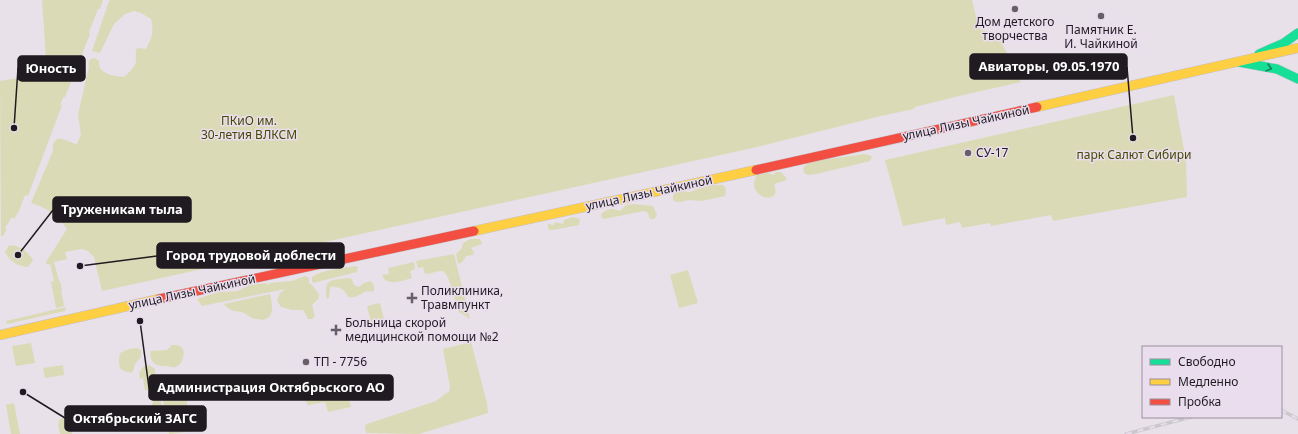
<svg xmlns="http://www.w3.org/2000/svg" width="1298" height="434" font-family="'Noto Sans',sans-serif">
  <style>
    .green { fill: #dadab6 }
    .lines { fill: none; stroke-linecap: round; stroke-linejoin: round }
    .fast-casing { stroke: #c4bfc5; stroke-width: 10 }
    .slow-casing { stroke: #c4bfc5; stroke-width: 10 }
    .jam-casing { stroke: #c4bfc5; stroke-width: 10 }
    .fast { stroke: #16e098; stroke-width: 9 }
    .slow { stroke: #ffcf43; stroke-width: 9 }
    .jam { stroke: #f24e42; stroke-width: 9 }
    .rail-casing { stroke: #cac8cb; stroke-width: 3.5 }
    .rail { stroke: #e9ddee; stroke-width: 2; stroke-dasharray: 6; stroke-linecap: butt }
    .oneway { stroke: #1a7e5c }
    .poi-dot { fill: #656067; stroke: #e9ddee; stroke-width: 1.5 }
    .labels { text-anchor: middle; stroke-width: 3; stroke-linejoin: round; paint-order: stroke }
    .poi-label { font-size: 12px; fill: #1f1b21; stroke: #e9ddee; text-anchor: start }
    .park-label { font-size: 12px; fill: #454800; stroke: #e9ddee }
    .street-label { font-size: 12px; fill: #1f1b21; stroke: #e9ddee }
    .leader { fill: none; stroke: #1f1b21; stroke-width: 1.5 }
    .callout-dot { fill: #1f1b21; stroke: #e9ddee; stroke-width: 1.5 }
    .callout { fill: #1f1b21; stroke: #1f1b21; stroke-width: 1.5 }
    .callout-label { font-size: 13px; text-anchor: middle; font-weight: bold; fill: #fff }
  </style>
  <rect width="100%" height="100%" fill="#e8e1ea"/>
  <g class="green">
    <polygon points="42,0 103,0 100,9 98,9 89,32 90,34 65,97 63,98 60,105 62,105 28,196 25,195 19,211 14,219 12,217 5,228 7,229 3,236 1,236 0,81 47,73"/>
    <path d="M 111,0 L 972,0 L 978,25 L 981,30 L 997,33 L 1021,82 L 959,96 L 915,107 L 914,109 L 881,116 L 757,147 L 102,291 L 94,257 L 88,251 L 82,249 L 65,252 L 67,259 L 54,262 L 59,281 L 60,281 L 62,290 L 61,290 L 64,306 L 56,308 L 51,282 L 54,281 L 50,264 L 46,264 L 46,262 L 67,229 C 57,216 47,207 31,203 L 53,151 C 52,146 53,142 57,139 C 65,138 69,143 77,144 L 81,134 L 78,115 L 89,66 L 88,64 L 90,59 L 95,58 L 99,61 C 97,74 114,76 124,77 C 129,72 135,68 136,61 C 136,56 135,53 137,48 L 146,49 C 152,37 154,33 151,19 L 141,13 L 134,11 L 125,14 L 114,24 L 100,53 L 92,51 L 109,1 Z"/>
    <polygon points="1174,95 1186,161 1187,197 1053,221 1051,215 991,226 990,223 962,228 960,222 946,225 945,218 903,226 885,160"/>
    <polygon points="865,154 872,156 870,161 817,174 808,175 804,173 803,168 807,164 822,160"/>
    <path d="M 776,172 L 781,172 L 787,179 L 784,181 L 774,184 C 775,187 776,191 775,194 C 769,204 746,192 757,175 L 768,173 L 773,175 Z"/>
    <path d="M 712,185 L 723,185 L 725,187 L 726,193 L 725,196 L 702,201 L 688,200 L 680,202 L 676,202 L 673,200 L 673,195 C 680,187 683,192 690,192 L 698,189 Z"/>
    <path d="M 633,204 L 653,206 L 657,215 L 654,219 L 650,219 L 648,213 L 644,211 L 604,219 L 601,217 L 601,214 C 607,208 614,208 620,211 L 626,205 Z"/>
    <polygon points="573,217 580,219 579,225 553,230 549,230 548,228 548,224 554,225 555,222 563,224 564,220"/>
    <polygon points="470,239 480,239 482,244 471,248 474,252 473,255 466,256 463,261 459,264 458,263 456,254 462,248 463,243"/>
    <path d="M 9,245 C 21,246 26,250 33,260 L 28,267 C 17,266 10,262 5,252 Z"/>
    <path d="M 454,254 L 470,319 L 459,312 C 455,304 450,270 441,271 C 436,271 431,274 425,274 L 423,267 L 418,268 L 416,261 Z"/>
    <path d="M 414,262 L 415,269 L 410,271 L 412,278 C 402,281 386,287 382,275 L 389,274 L 388,268 Z"/>
    <path d="M 356,266 L 358,267 L 357,272 L 313,283 L 312,281 L 312,277 C 321,270 345,268 356,266 Z"/>
    <polygon points="688,270 698,303 679,308 670,275"/>
    <polygon points="305,276 309,278 309,283 312,285 319,294 319,298 312,305 315,316 312,319 308,319 303,310 292,310 281,307 277,301 280,293 285,289 202,306 197,299 219,292 238,291 250,285 266,283 268,285 270,283 292,281"/>
    <path d="M 348,278 L 352,279 C 353,284 354,286 359,287 L 364,283 L 371,281 L 374,286 L 374,291 C 371,292 367,291 364,292 C 358,296 355,298 348,297 C 345,289 338,286 330,287 L 329,298 L 327,299 C 323,279 331,280 348,278 Z"/>
    <path d="M 270,294 C 274,310 274,325 252,318 C 249,317 247,314 244,313 C 236,310 231,313 224,304 Z"/>
    <polygon points="380,303 384,319 381,324 373,329 367,306"/>
    <polygon points="66,307 65,311 7,324 6,321"/>
    <path d="M 471,342 L 487,403 L 488,413 L 419,434 L 366,433 L 365,426 L 367,424 L 436,401 C 441,398 443,394 449,392 L 450,387 L 443,349 Z"/>
    <polygon points="31,343 35,363 16,366 12,346"/>
    <path d="M 172,345 C 192,343 182,367 175,367 C 172,368 169,366 166,366 C 160,366 158,366 154,363 C 151,359 149,356 151,351 L 167,350 Z"/>
    <path d="M 138,348 L 141,350 L 141,357 L 135,364 L 133,371 L 131,373 C 128,372 123,371 121,369 C 118,366 119,357 120,353 L 129,349 Z"/>
    <polygon points="63,365 64,375 45,378 43,368"/>
    <path d="M 149,365 L 155,369 C 156,376 155,384 151,390 L 145,390 L 143,378 L 140,379 L 139,373 L 143,367 Z"/>
    <path d="M 317,379 L 320,394 L 347,388 L 351,407 L 328,412 L 325,402 L 308,405 L 299,390 C 300,381 310,381 317,379 Z"/>
    <polygon points="184,386 192,431 169,434 161,390"/>
    <path d="M 160,399 C 163,408 167,420 161,427 L 155,425 L 151,406 L 154,400 Z"/>
    <polygon points="14,403 20,434 11,434 6,405"/>
    <polygon points="66,417 70,420 72,434 60,434 58,424 60,419"/>
  </g>
  <g class="lines">
    <g class="fast-casing">
      <g id="fast">
        <polyline points="1259,54 1284,43 1298,33"/>
        <polyline points="1239,62 1277,69 1298,79"/>
      </g>
    </g>
    <g class="slow-casing">
      <g id="slow">
        <polyline points="1037,107 1298,48"/>
        <polyline points="474,231 756,170"/>
        <polyline points="0,335 159,299"/>
      </g>
    </g>
    <g class="jam-casing">
      <g id="jam">
        <polyline points="756,170 1037,107"/>
        <polyline points="159,299 474,231"/>
      </g>
    </g>
    <use href="#fast" class="fast"/>
    <use href="#slow" class="slow"/>
    <use href="#jam" class="jam"/>
    <g class="rail-casing">
      <g id="rail">
        <polyline points="1281,410 1298,419"/>
        <polyline points="1126,434 1191,417"/>
      </g>
    </g>
    <use href="#rail" class="rail"/>
  </g>
  <defs><path id="oneway-chevron" d="M-2-3.5L2.5 0L-2 3.5" fill="none" stroke-width="1.6" stroke-linecap="round" stroke-linejoin="round"/></defs>
  <use class="oneway" href="#oneway-chevron" transform="translate(1269 68) rotate(15)"/>
  <g class="poi-dot">
    <circle cx="1015" cy="9" r="4"/>
    <circle cx="1101" cy="16" r="4"/>
    <circle cx="968" cy="153" r="4"/>
    <path d="M410 292h4v4h4v4h-4v4h-4v-4h-4v-4h4z"/>
    <path d="M334 324h4v4h4v4h-4v4h-4v-4h-4v-4h4z"/>
    <circle cx="306" cy="362" r="4"/>
  </g>
  <g class="labels">
    <g class="poi-label">
      <text x="1015" y="26" text-anchor="middle">Дом детского<tspan x="1015" dy="14">творчества</tspan></text>
      <text x="1101" y="34" text-anchor="middle">Памятник Е.<tspan x="1101" dy="14">И. Чайкиной</tspan></text>
      <text x="976" y="157">СУ-17</text>
      <text x="421" y="295">Поликлиника,<tspan x="421" dy="14">Травмпункт</tspan></text>
      <text x="345" y="327">Больница скорой<tspan x="345" dy="14">медицинской помощи №2</tspan></text>
      <text x="314" y="366">ТП - 7756</text>
    </g>
    <g class="park-label">
      <text x="249" y="125">ПКиО им.<tspan x="249" dy="14">30-летия ВЛКСМ</tspan></text>
      <text x="1134" y="159">парк Салют Сибири</text>
    </g>
    <g class="street-label">
      <text transform="translate(966 123) rotate(-12)" y="4">улица Лизы Чайкиной</text>
      <text transform="translate(649 193) rotate(-12)" y="4">улица Лизы Чайкиной</text>
      <text transform="translate(192 292) rotate(-12)" y="4">улица Лизы Чайкиной</text>
    </g>
  </g>
  <path class="leader" d="M1133 138L1127 67M14 128L18 68M18 255L53 210M80 266L157 256M140 321L149 388M23 392L65 418"/>
  <g class="callout-dot">
    <circle cx="1133" cy="138" r="4"/>
    <circle cx="14" cy="128" r="4"/>
    <circle cx="18" cy="255" r="4"/>
    <circle cx="80" cy="266" r="4"/>
    <circle cx="140" cy="321" r="4"/>
    <circle cx="23" cy="392" r="4"/>
  </g>
  <g class="callout">
    <rect x="970" y="54" width="157" height="25" rx="4"/>
    <rect x="18" y="56" width="67" height="25" rx="4"/>
    <rect x="53" y="197" width="138" height="25" rx="4"/>
    <rect x="157" y="243" width="187" height="25" rx="4"/>
    <rect x="149" y="375" width="244" height="25" rx="4"/>
    <rect x="65" y="406" width="141" height="25" rx="4"/>
  </g>
  <g class="callout-label">
    <text x="1049" y="71">Авиаторы, 09.05.1970</text>
    <text x="51" y="73">Юность</text>
    <text x="122" y="214">Труженикам тыла</text>
    <text x="251" y="260">Город трудовой доблести</text>
    <text x="271" y="392">Администрация Октябрьского АО</text>
    <text x="135" y="423">Октябрьский ЗАГС</text>
  </g>
  <rect x="1142" y="346" width="140" height="72" fill="#e9ddee" stroke="#988f9c"/>
  <rect x="1150" y="359" width="20" height="6" fill="#16e098" stroke="#988f9c"/>
  <text x="1178" y="366" font-size="12" fill="#1f1b21">Свободно</text>
  <rect x="1150" y="379" width="20" height="6" fill="#ffcf43" stroke="#988f9c"/>
  <text x="1178" y="386" font-size="12" fill="#1f1b21">Медленно</text>
  <rect x="1150" y="399" width="20" height="6" fill="#f24e42" stroke="#988f9c"/>
  <text x="1178" y="406" font-size="12" fill="#1f1b21">Пробка</text>
</svg>
